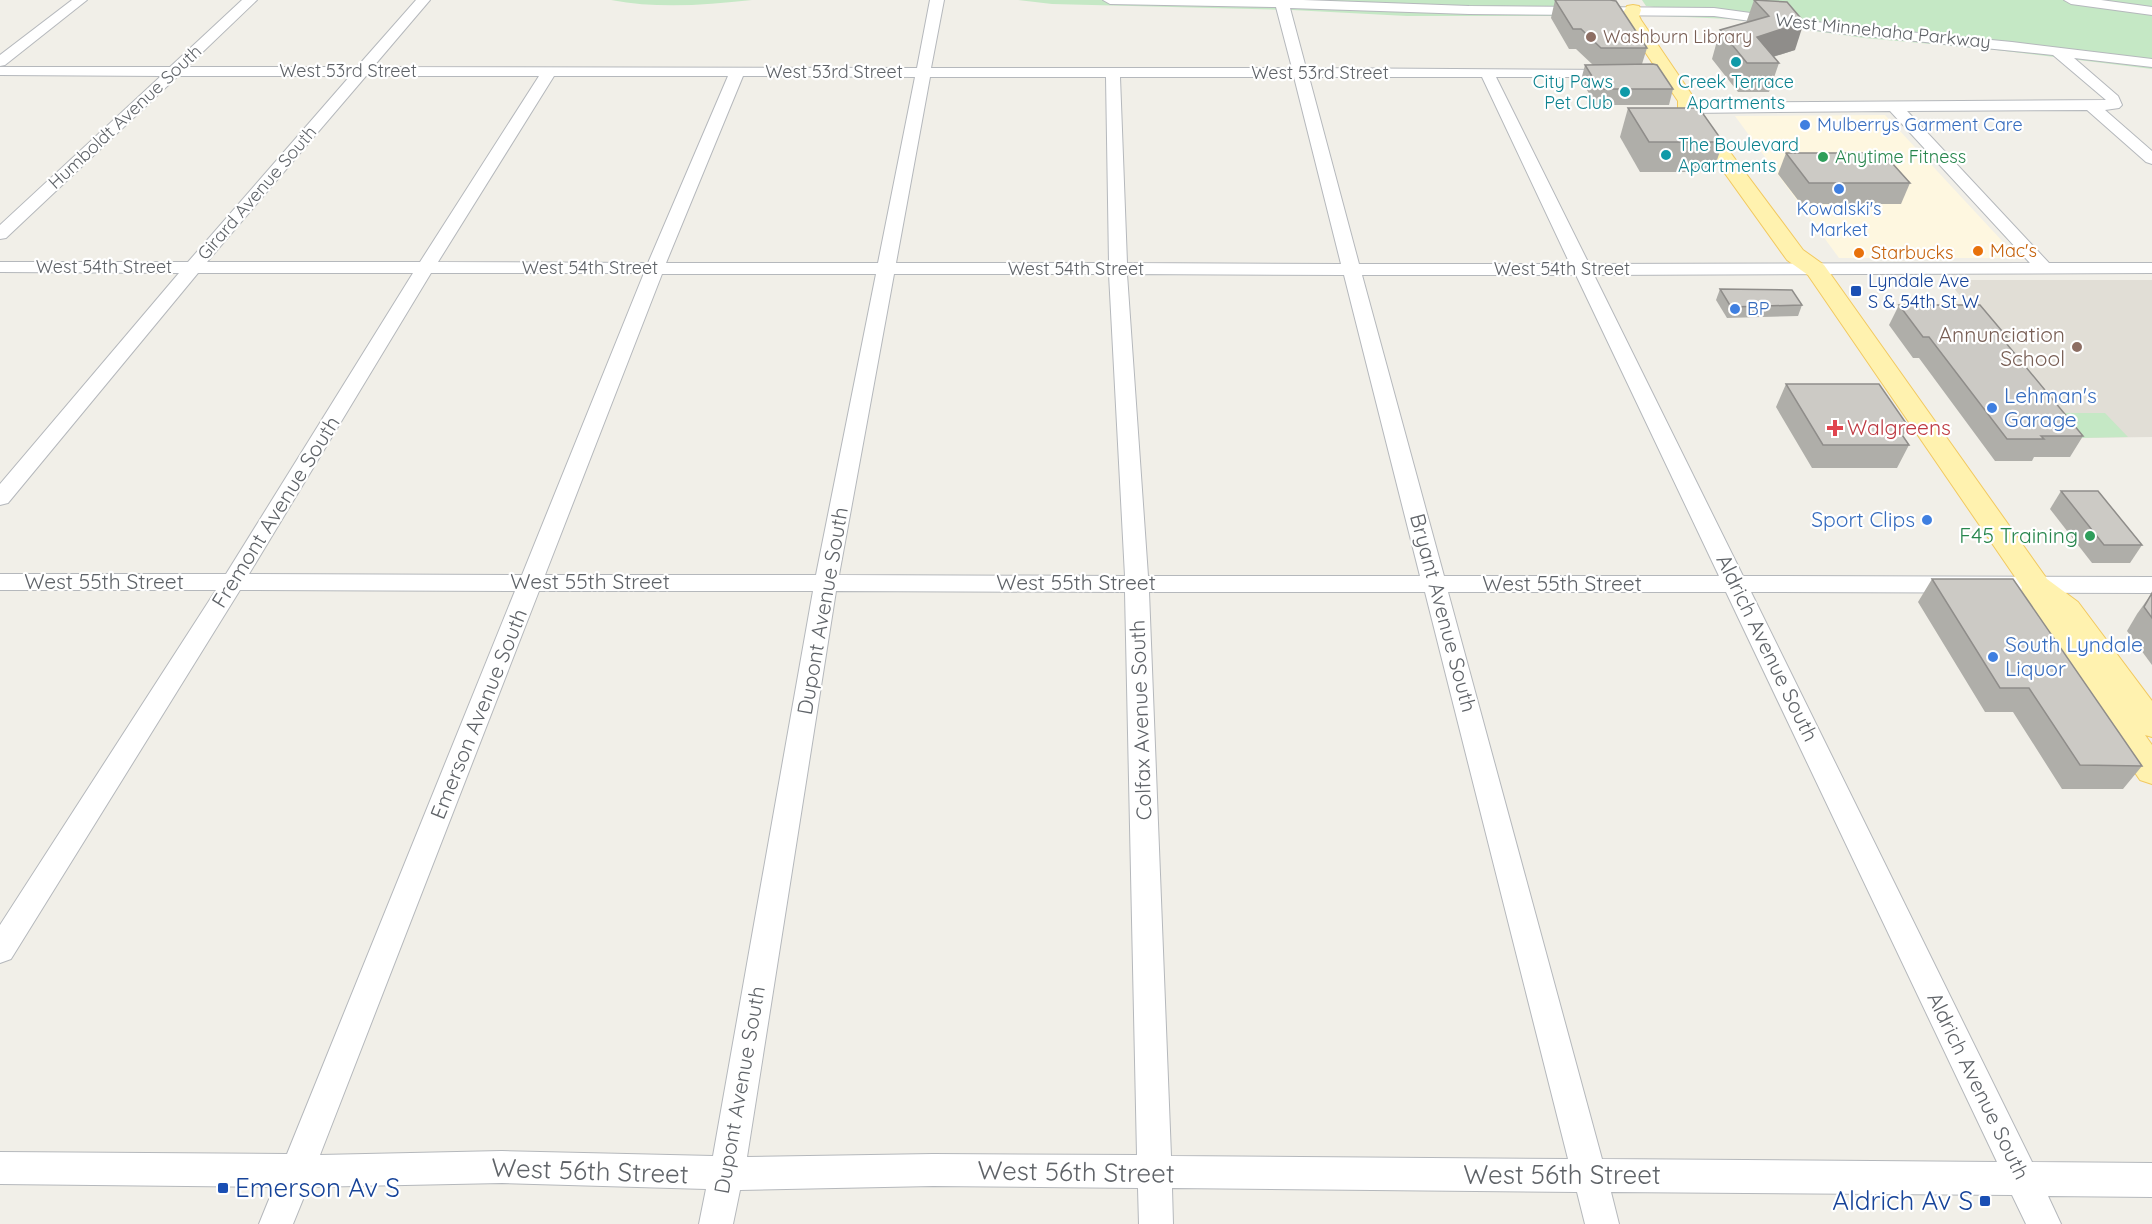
<svg xmlns="http://www.w3.org/2000/svg" width="2152" height="1224" font-family="Quicksand,sans-serif">
  <style>
    .commercial { fill: #fef7e0 }
    .education { fill: #e1ded6 }
    .green { fill: #c5e8c5 }
    .lines { fill: none; stroke-linecap: round; stroke-linejoin: round }
    .minor-casing { stroke: #b5b8bc; stroke-width: 2 }
    .major-casing { stroke: #f2c960; stroke-width: 2 }
    .minor { fill: #fff; fill-rule: evenodd }
    .major { fill: #fff2af; fill-rule: evenodd }
    .wall { fill: #afaea9 }
    .shaded-wall { fill: #8f8d8a }
    .building { fill: #cccac5; stroke: #8f8d8a; stroke-width: 1.5 }
    .education-dot { fill: #8d6e63; stroke: #fff; stroke-width: 2 }
    .culture-dot { fill: #0f9aa8; stroke: #fff; stroke-width: 2 }
    .shop-dot { fill: #3f7fe0; stroke: #fff; stroke-width: 2 }
    .leisure-dot { fill: #2e9e5b; stroke: #fff; stroke-width: 2 }
    .food-dot { fill: #e8710a; stroke: #fff; stroke-width: 2 }
    .transit-dot { fill: #1a4fb4; stroke: #fff; stroke-width: 2 }
    .health-dot { fill: #e0444e; stroke: #fff; stroke-width: 2 }
    .labels { text-anchor: middle; stroke-width: 4.5; stroke-linejoin: round; paint-order: stroke }
    .far-street-label { font-size: 18px; fill: #5f6368; stroke: #fff }
    .far-education-label { font-size: 18px; fill: #785e54; stroke: #fff; text-anchor: start }
    .far-culture-label { font-size: 18px; fill: #0d838f; stroke: #fff; text-anchor: end }
    .far-shop-label { font-size: 18px; fill: #366cbe; stroke: #fff; text-anchor: start }
    .far-leisure-label { font-size: 18px; fill: #27864d; stroke: #fff; text-anchor: start }
    .far-food-label { font-size: 18px; fill: #c56008; stroke: #fff; text-anchor: start }
    .far-transit-label { font-size: 18px; fill: #164399; stroke: #fff; text-anchor: start }
    .education-label { font-size: 21px; fill: #785e54; stroke: #fff; text-anchor: end }
    .shop-label { font-size: 21px; fill: #366cbe; stroke: #fff; text-anchor: start }
    .health-label { font-size: 21px; fill: #be3a42; stroke: #fff; text-anchor: start }
    .street-label { font-size: 21px; fill: #5f6368; stroke: #fff }
    .leisure-label { font-size: 21px; fill: #27864d; stroke: #fff; text-anchor: end }
    .near-street-label { font-size: 26px; fill: #5f6368; stroke: #fff }
    .near-transit-label { font-size: 26px; fill: #164399; stroke: #fff; text-anchor: start }
  </style>
  <rect width="100%" height="100%" fill="#f1efe8"/>
  <polygon class="commercial" points="1885,115 2018,258 1839,258 1735,116"/>
  <polygon class="education" points="1947,280 2152,280 2152,437 2078,438"/>
  <g class="green">
    <path d="M 611,0 L 752,0 C 704,5 659,9 611,0 Z"/>
    <polygon points="1018,0 1607,0 1609,16 1407,16 1292,10 1052,4"/>
    <polygon points="1642,0 2152,0 2152,69 1988,49 1864,38 1730,19 1662,16 1654,7 1646,6"/>
    <polygon points="2058,413 2105,413 2128,437 2078,438"/>
  </g>
  <g class="lines">
    <g class="minor-casing">
      <g id="minor">
        <polygon points="72,0 87,0 5,65 0,66 0,55"/>
        <path d="M 242,0 L 257,0 L 187,67 L 357,67 L 416,0 L 430,0 L 373,67 L 917,68 L 930,0 L 944,0 L 931,68 L 1292,68 L 1276,7 L 1110,4 L 1103,0 L 1303,0 L 1469,6 L 1714,8 L 1846,26 L 2012,42 L 2152,59 L 2152,67 L 2074,58 L 2118,96 L 2122,105 L 2119,108 L 2105,110 L 2152,151 L 2152,164 L 2146,162 L 2087,110 L 1907,111 L 2049,263 L 2152,263 L 2152,273 L 1594,275 L 1743,576 L 2152,577 L 2152,593 L 1751,592 L 2032,1162 L 2152,1163 L 2152,1197 L 2048,1196 L 2061,1224 L 2026,1224 L 2012,1195 L 1611,1192 L 1619,1224 L 1585,1224 L 1577,1192 L 1172,1188 L 1173,1224 L 1139,1224 L 1138,1188 L 933,1186 L 740,1190 L 733,1224 L 699,1224 L 706,1189 L 502,1183 L 308,1187 L 293,1224 L 259,1224 L 274,1187 L 0,1184 L 0,1152 L 287,1154 L 515,591 L 240,590 L 11,959 L 0,963 L 0,925 L 216,590 L 0,590 L 0,574 L 226,574 L 413,273 L 198,273 L 8,503 L 0,505 L 0,484 L 179,273 L 0,272 L 0,262 L 188,262 L 350,76 L 178,76 L 6,238 L 0,239 L 0,225 L 161,76 L 0,75 L 0,67 L 170,67 ZM 1290,8 L 1469,14 L 1714,16 L 1846,34 L 2053,55 L 2106,100 L 1688,103 L 1680,108 L 1688,113 L 1890,111 L 2030,263 L 1589,264 L 1496,77 L 1615,77 L 1620,76 L 1622,73 L 1620,70 L 1306,68 ZM 366,76 L 539,76 L 420,262 L 207,262 ZM 554,76 L 728,76 L 648,263 L 438,262 ZM 743,76 L 915,77 L 878,263 L 666,263 ZM 930,77 L 1106,77 L 1109,263 L 896,263 ZM 1120,77 L 1294,77 L 1341,264 L 1127,263 ZM 1309,77 L 1482,77 L 1570,264 L 1359,264 ZM 431,273 L 644,273 L 522,575 L 249,574 ZM 662,274 L 876,274 L 816,575 L 545,575 ZM 894,274 L 1109,274 L 1125,576 L 839,575 ZM 1127,274 L 1344,275 L 1420,576 L 1148,576 ZM 1362,275 L 1576,275 L 1719,576 L 1444,576 ZM 539,591 L 813,591 L 713,1156 L 502,1151 L 320,1155 ZM 836,591 L 1125,592 L 1137,1155 L 933,1154 L 747,1157 ZM 1149,592 L 1425,592 L 1568,1159 L 1171,1156 ZM 1448,592 L 1726,592 L 1997,1162 L 1602,1159 Z"/>
        <polygon points="2064,0 2101,0 2152,7 2152,15 2071,4"/>
      </g>
    </g>
    <g class="major-casing">
      <polygon id="major" points="1633,5 1639,6 1641,10 1639,16 1641,20 1696,101 1697,108 1803,250 1824,265 2047,579 2078,602 2152,701 2152,737 2145,735 2152,745 2152,784 2140,780 2028,615 2020,596 2022,587 1808,275 1787,260 1678,108 1678,101 1621,16 1627,6"/>
    </g>
    <use href="#minor" class="minor"/>
    <use href="#major" class="major"/>
  </g>
  <g class="wall">
    <polygon points="1555,0 1610,0 1647,48 1642,64 1673,89 1669,105 1596,105 1581,80 1585,65 1593,65 1576,49 1569,49 1551,18"/>
    <polygon points="1754,0 1761,0 1795,50 1773,57 1779,63 1769,92 1738,92 1712,59 1720,30 1746,23"/>
    <polygon points="1628,108 1723,142 1713,172 1640,172 1620,137"/>
    <polygon points="1786,153 1910,183 1901,204 1801,204 1778,174"/>
    <polygon points="1720,289 1802,305 1798,316 1727,318 1716,300"/>
    <polygon points="1899,305 2007,337 2005,342 2083,436 2070,457 2034,457 2032,461 1995,461 1919,358 1913,358 1889,325"/>
    <polygon points="1786,384 1908,426 1903,436 1909,445 1897,468 1812,468 1776,407"/>
    <polygon points="2061,491 2142,545 2130,563 2092,563 2050,509"/>
    <polygon points="1932,579 2142,766 2123,789 2062,789 2013,712 1985,712 1918,602"/>
    <polygon points="2152,593 2152,665 2127,631 2137,614"/>
  </g>
  <polygon class="shaded-wall" points="1804,22 1795,50 1752,63 1757,37"/>
  <g class="building">
    <polygon points="1555,0 1610,0 1616,1 1647,48 1601,48 1581,29 1573,29"/>
    <polygon points="1754,0 1787,2 1804,22 1757,37 1779,63 1747,63 1720,30 1769,16"/>
    <polygon points="1653,64 1657,65 1673,89 1600,89 1585,65"/>
    <polygon points="1628,108 1699,108 1723,142 1649,142"/>
    <polygon points="1786,153 1883,153 1910,183 1809,183"/>
    <polygon points="1720,289 1792,290 1802,305 1731,307"/>
    <polygon points="1899,305 1980,305 2007,337 2001,337 2083,436 2041,436 2044,439 2007,439 1929,337 1923,337"/>
    <polygon points="1786,384 1879,384 1908,426 1896,426 1909,445 1823,445"/>
    <polygon points="2061,491 2098,491 2142,545 2104,545"/>
    <polygon points="1932,579 2013,579 2142,766 2080,765 2029,688 2000,688"/>
    <polygon points="2152,593 2152,618 2144,607"/>
  </g>
  <g class="education-dot">
    <circle cx="1591" cy="37" r="6"/>
    <circle cx="2077" cy="347" r="6"/>
  </g>
  <g class="culture-dot">
    <circle cx="1736" cy="62" r="6"/>
    <circle cx="1625" cy="92" r="6"/>
    <circle cx="1666" cy="155" r="6"/>
  </g>
  <g class="shop-dot">
    <circle cx="1805" cy="125" r="6"/>
    <circle cx="1839" cy="189" r="6"/>
    <circle cx="1735" cy="309" r="6"/>
    <circle cx="1992" cy="408" r="6"/>
    <circle cx="1927" cy="520" r="6"/>
    <circle cx="1993" cy="657" r="6"/>
  </g>
  <g class="leisure-dot">
    <circle cx="1823" cy="157" r="6"/>
    <circle cx="2090" cy="536" r="6"/>
  </g>
  <g class="food-dot">
    <circle cx="1978" cy="251" r="6"/>
    <circle cx="1859" cy="253" r="6"/>
  </g>
  <g class="transit-dot">
    <rect x="1850" y="285" width="12" height="12" rx="3"/>
    <rect x="217" y="1182" width="12" height="12" rx="3"/>
    <rect x="1979" y="1195" width="12" height="12" rx="3"/>
  </g>
  <path class="health-dot" d="M1832 419h6v6h6v6h-6v6h-6v-6h-6v-6h6z"/>
  <g class="labels">
    <g class="far-street-label">
      <text transform="translate(1883 31) rotate(6)" y="6">West Minnehaha Parkway</text>
      <text x="348" y="77">West 53rd Street</text>
      <text x="834" y="78">West 53rd Street</text>
      <text x="1320" y="79">West 53rd Street</text>
      <text transform="translate(125 117) rotate(-43)" y="6">Humboldt Avenue South</text>
      <text transform="translate(257 193) rotate(-49)" y="6">Girard Avenue South</text>
      <text x="104" y="273">West 54th Street</text>
      <text x="590" y="274">West 54th Street</text>
      <text x="1076" y="275">West 54th Street</text>
      <text x="1562" y="275">West 54th Street</text>
    </g>
    <g class="far-education-label">
      <text x="1603" y="43">Washburn Library</text>
    </g>
    <g class="far-culture-label">
      <text x="1613" y="88">City Paws<tspan x="1613" dy="21">Pet Club</tspan></text>
      <text x="1736" y="88" text-anchor="middle">Creek Terrace<tspan x="1736" dy="21">Apartments</tspan></text>
      <text x="1678" y="151" text-anchor="start">The Boulevard<tspan x="1678" dy="21">Apartments</tspan></text>
    </g>
    <g class="far-shop-label">
      <text x="1817" y="131">Mulberrys Garment Care</text>
      <text x="1839" y="215" text-anchor="middle">Kowalski's<tspan x="1839" dy="21">Market</tspan></text>
      <text x="1747" y="315">BP</text>
    </g>
    <g class="far-leisure-label">
      <text x="1835" y="163">Anytime Fitness</text>
    </g>
    <g class="far-food-label">
      <text x="1990" y="257">Mac's</text>
      <text x="1871" y="259">Starbucks</text>
    </g>
    <g class="far-transit-label">
      <text x="1868" y="287">Lyndale Ave<tspan x="1868" dy="21">S &amp; 54th St W</tspan></text>
    </g>
    <g class="education-label">
      <text x="2065" y="342">Annunciation<tspan x="2065" dy="24">School</tspan></text>
    </g>
    <g class="shop-label">
      <text x="2004" y="403">Lehman's<tspan x="2004" dy="24">Garage</tspan></text>
      <text x="1915" y="527" text-anchor="end">Sport Clips</text>
      <text x="2005" y="652">South Lyndale<tspan x="2005" dy="24">Liquor</tspan></text>
    </g>
    <g class="health-label">
      <text x="1847" y="435">Walgreens</text>
    </g>
    <g class="street-label">
      <text transform="translate(276 512) rotate(-58)" y="7">Fremont Avenue South</text>
      <text x="104" y="589">West 55th Street</text>
      <text x="590" y="589">West 55th Street</text>
      <text x="1076" y="590">West 55th Street</text>
      <text x="1562" y="591">West 55th Street</text>
      <text transform="translate(823 611) rotate(-80)" y="7">Dupont Avenue South</text>
      <text transform="translate(1443 613) rotate(75)" y="7">Bryant Avenue South</text>
      <text transform="translate(1767 648) rotate(64)" y="7">Aldrich Avenue South</text>
      <text transform="translate(479 714) rotate(-68)" y="7">Emerson Avenue South</text>
      <text transform="translate(1141 720) rotate(-92)" y="7">Colfax Avenue South</text>
      <text transform="translate(1978 1086) rotate(64)" y="7">Aldrich Avenue South</text>
      <text transform="translate(740 1090) rotate(-80)" y="7">Dupont Avenue South</text>
    </g>
    <g class="leisure-label">
      <text x="2078" y="543">F45 Training</text>
    </g>
    <g class="near-street-label">
      <text transform="translate(590 1171) rotate(2)" y="9">West 56th Street</text>
      <text transform="translate(1076 1172) rotate(1)" y="9">West 56th Street</text>
      <text x="1562" y="1184">West 56th Street</text>
    </g>
    <g class="near-transit-label">
      <text x="235" y="1197">Emerson Av S</text>
      <text x="1973" y="1210" text-anchor="end">Aldrich Av S</text>
    </g>
  </g>
</svg>
